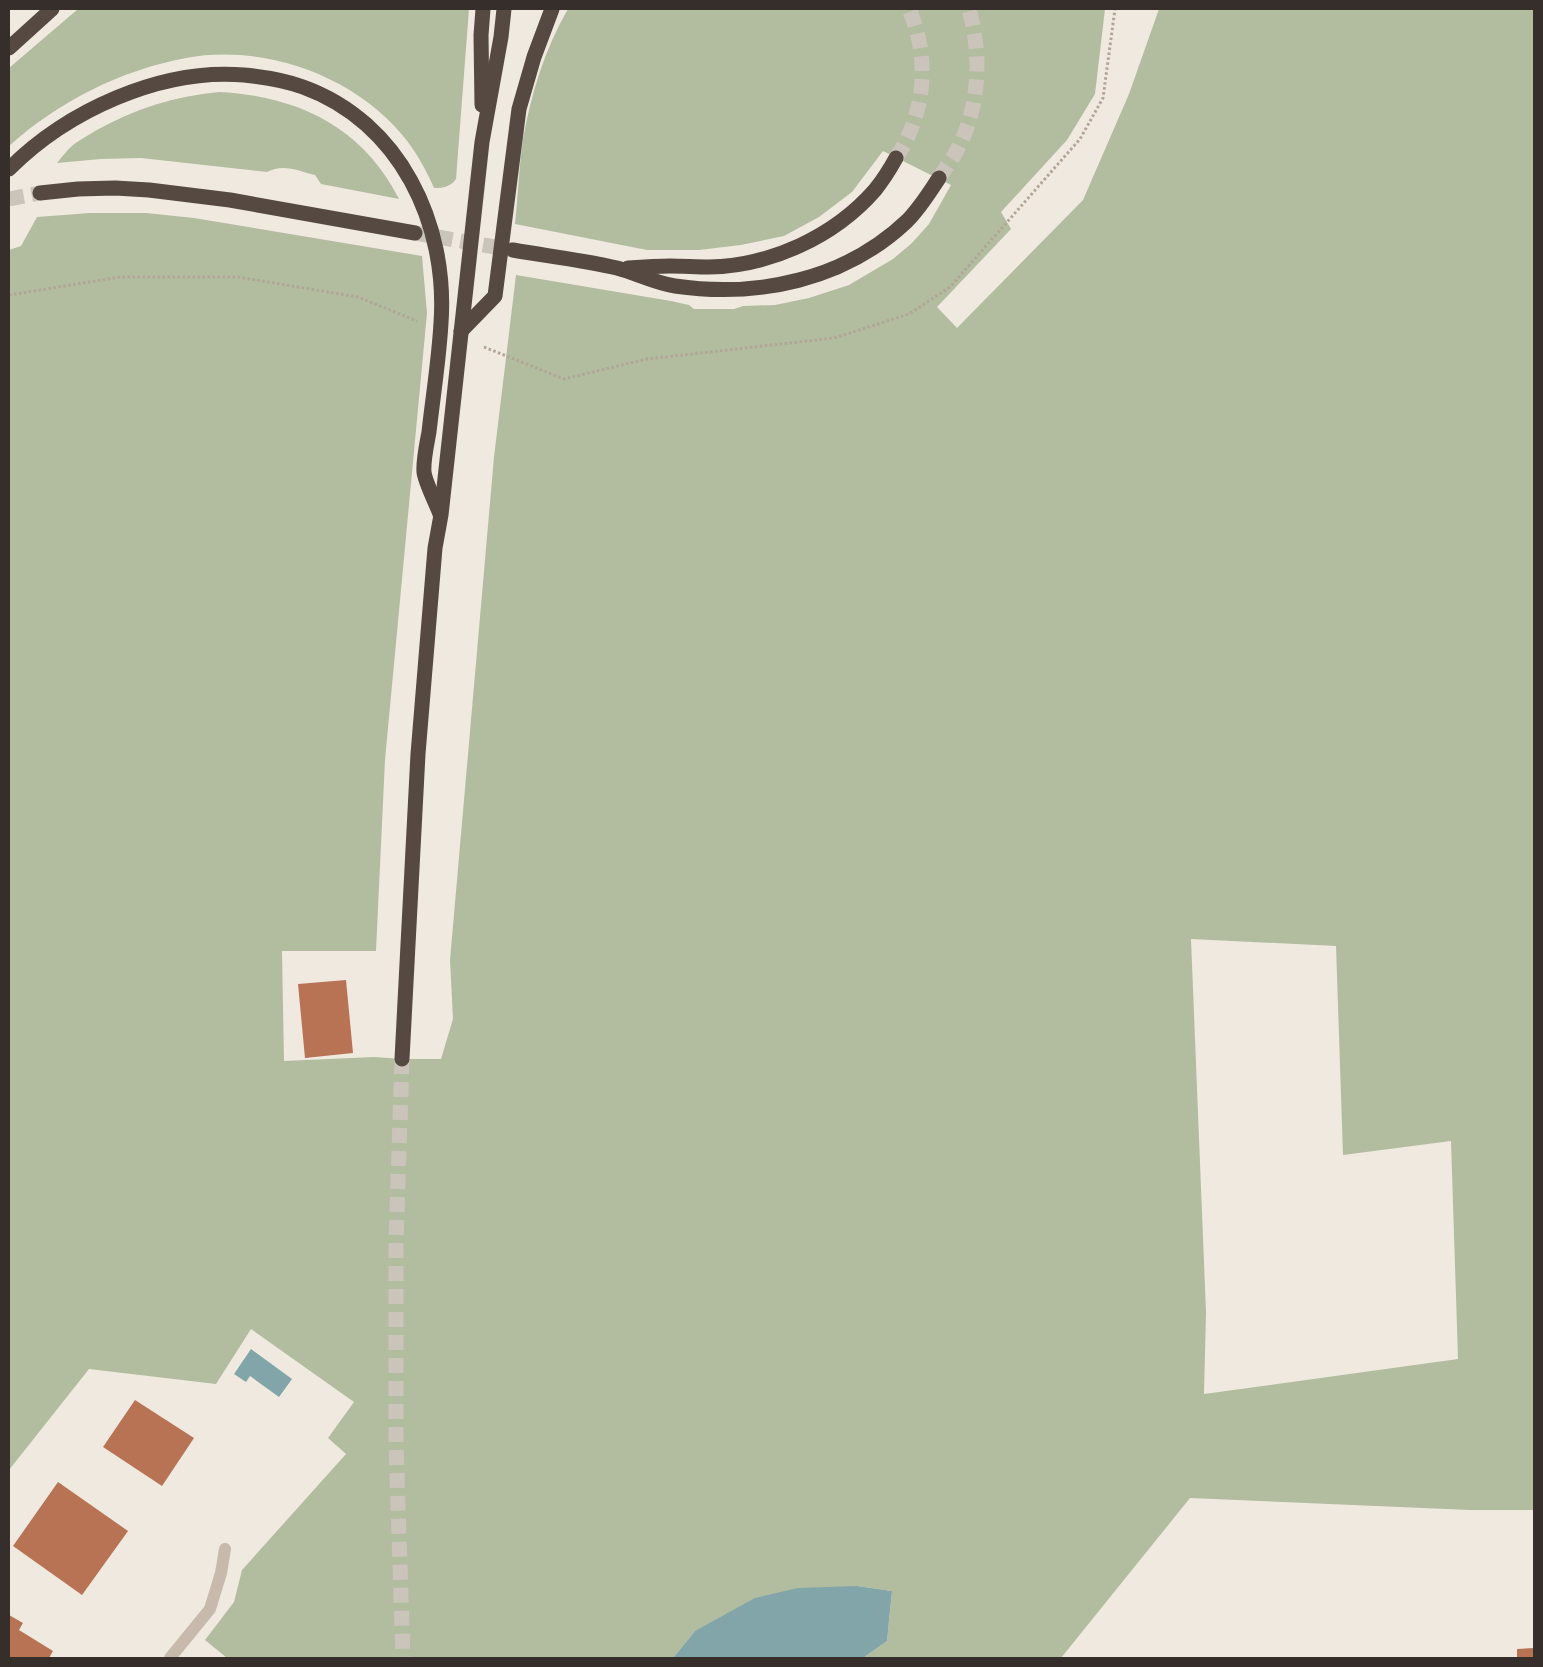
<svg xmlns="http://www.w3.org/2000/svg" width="1543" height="1667" font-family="'Varela Round',sans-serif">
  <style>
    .green { fill: #b2bda0; fill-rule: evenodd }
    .water { fill: #81a5a9 }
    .building { fill: #b87355 }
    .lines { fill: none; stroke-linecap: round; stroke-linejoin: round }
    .highway-tunnel { stroke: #cbc4bb; stroke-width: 15; stroke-dasharray: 15 8; stroke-linecap: butt }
    .path { stroke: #b2a496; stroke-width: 3; stroke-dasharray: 2.5 2.5; stroke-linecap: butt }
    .street { stroke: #c7baac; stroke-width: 12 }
    .highway { stroke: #554942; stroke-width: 15 }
  </style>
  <rect width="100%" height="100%" fill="#f0e9df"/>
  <g class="green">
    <path d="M 78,9 L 469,9 L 456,179 C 450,187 444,188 434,188 C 427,172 419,157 408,142 C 359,77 265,43 186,58 C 121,70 58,102 9,146 L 9,68 Z"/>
    <path d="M 568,9 L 1105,9 L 1095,94 L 1067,140 L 1001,212 L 1011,229 L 937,307 L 957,328 L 1083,200 L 1129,94 L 1159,9 L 1534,9 L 1534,1510 L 1470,1510 L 1190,1498 L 1061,1658 L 863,1658 L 887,1641 L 892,1591 L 857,1586 L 695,1631 L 673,1658 L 227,1658 L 205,1640 L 234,1602 L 242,1570 L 346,1454 L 328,1438 L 354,1402 L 251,1329 L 216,1384 L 89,1369 L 9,1470 L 9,250 L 21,246 L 37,217 L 90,213 L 146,213 L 194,218 L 422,256 L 427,313 L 385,760 L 376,951 L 282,951 L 284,1061 L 374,1057 L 402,1059 L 441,1059 L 453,1019 L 450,960 L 494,457 L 516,275 L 671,301 L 689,305 L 694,309 L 734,309 L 743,306 L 775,305 L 809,298 L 849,285 L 893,259 L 912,243 L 929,224 L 951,185 L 883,151 L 852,192 L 819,217 L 784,236 L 741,245 L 699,250 L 647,250 L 515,224 C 518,196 519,167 523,139 C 531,94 545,48 568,9 ZM 1191,939 L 1336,946 L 1343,1155 L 1451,1141 L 1458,1359 L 1204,1394 L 1206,1312 Z"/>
    <path d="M 219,92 C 297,96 362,126 399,199 L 321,184 L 315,175 C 299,171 283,163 267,172 L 141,158 L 101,159 L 57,163 C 62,157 67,150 73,145 C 79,140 88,136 95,131 C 134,109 175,96 219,92 Z"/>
  </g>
  <g class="water">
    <polygon points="251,1349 292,1379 279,1397 250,1376 246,1382 234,1374"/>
    <polygon points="857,1586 892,1591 887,1641 863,1658 673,1658 695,1631 755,1598 798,1588"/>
  </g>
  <g class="building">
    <polygon points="346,980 353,1053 305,1058 298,984"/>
    <polygon points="135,1400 194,1438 162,1486 103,1447"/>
    <polygon points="58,1482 128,1531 82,1595 13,1546"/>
    <polygon points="9,1615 23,1623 19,1630 53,1651 49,1658 9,1658"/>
    <polygon points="1534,1648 1534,1658 1517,1658 1517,1649"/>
  </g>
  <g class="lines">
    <g class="highway-tunnel">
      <path d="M 896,158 C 901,150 906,142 909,134 C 927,94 926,48 909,9"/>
      <path d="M 939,178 C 944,170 951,161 956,152 C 980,108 982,56 969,9"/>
      <polyline points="9,199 40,193"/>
      <polyline points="415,233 512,250"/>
      <polyline points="402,1059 396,1242 396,1443 403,1658"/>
    </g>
    <g class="path">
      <polyline points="9,295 120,277 238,277 358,297 417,321"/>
      <polyline points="484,347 564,379 647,359 834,338 909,314 950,287 1080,139 1103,98 1115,9"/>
    </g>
    <polyline class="street" points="170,1658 210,1609 221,1573 225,1549"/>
    <g class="highway">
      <polyline points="9,48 52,9"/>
      <polyline points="482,105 481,35 483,9"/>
      <path d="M 9,169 C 67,111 160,68 244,75 C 264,77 284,80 303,87 C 400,122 448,224 441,323 C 439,359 433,396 429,432 C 427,443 423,461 424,472 C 425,482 436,503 440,514"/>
      <polyline points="40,193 78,189 115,188 149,190 230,200 415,233"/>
      <path d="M 513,250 C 547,256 583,260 617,268 C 636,273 655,283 675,286 C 758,298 845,280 907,221 C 920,208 929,193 939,178"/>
      <path d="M 628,268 C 642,267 656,266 670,266 C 683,266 696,267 709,267 C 770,266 834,237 875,190 C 883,180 890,169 896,158"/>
      <polyline points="461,331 495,296 519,109 534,57 552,9"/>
      <polyline points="402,1059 418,754 435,548 441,515 482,142 501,37 504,9"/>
    </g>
  </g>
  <rect width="1543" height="1667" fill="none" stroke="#352e2a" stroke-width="20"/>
</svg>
